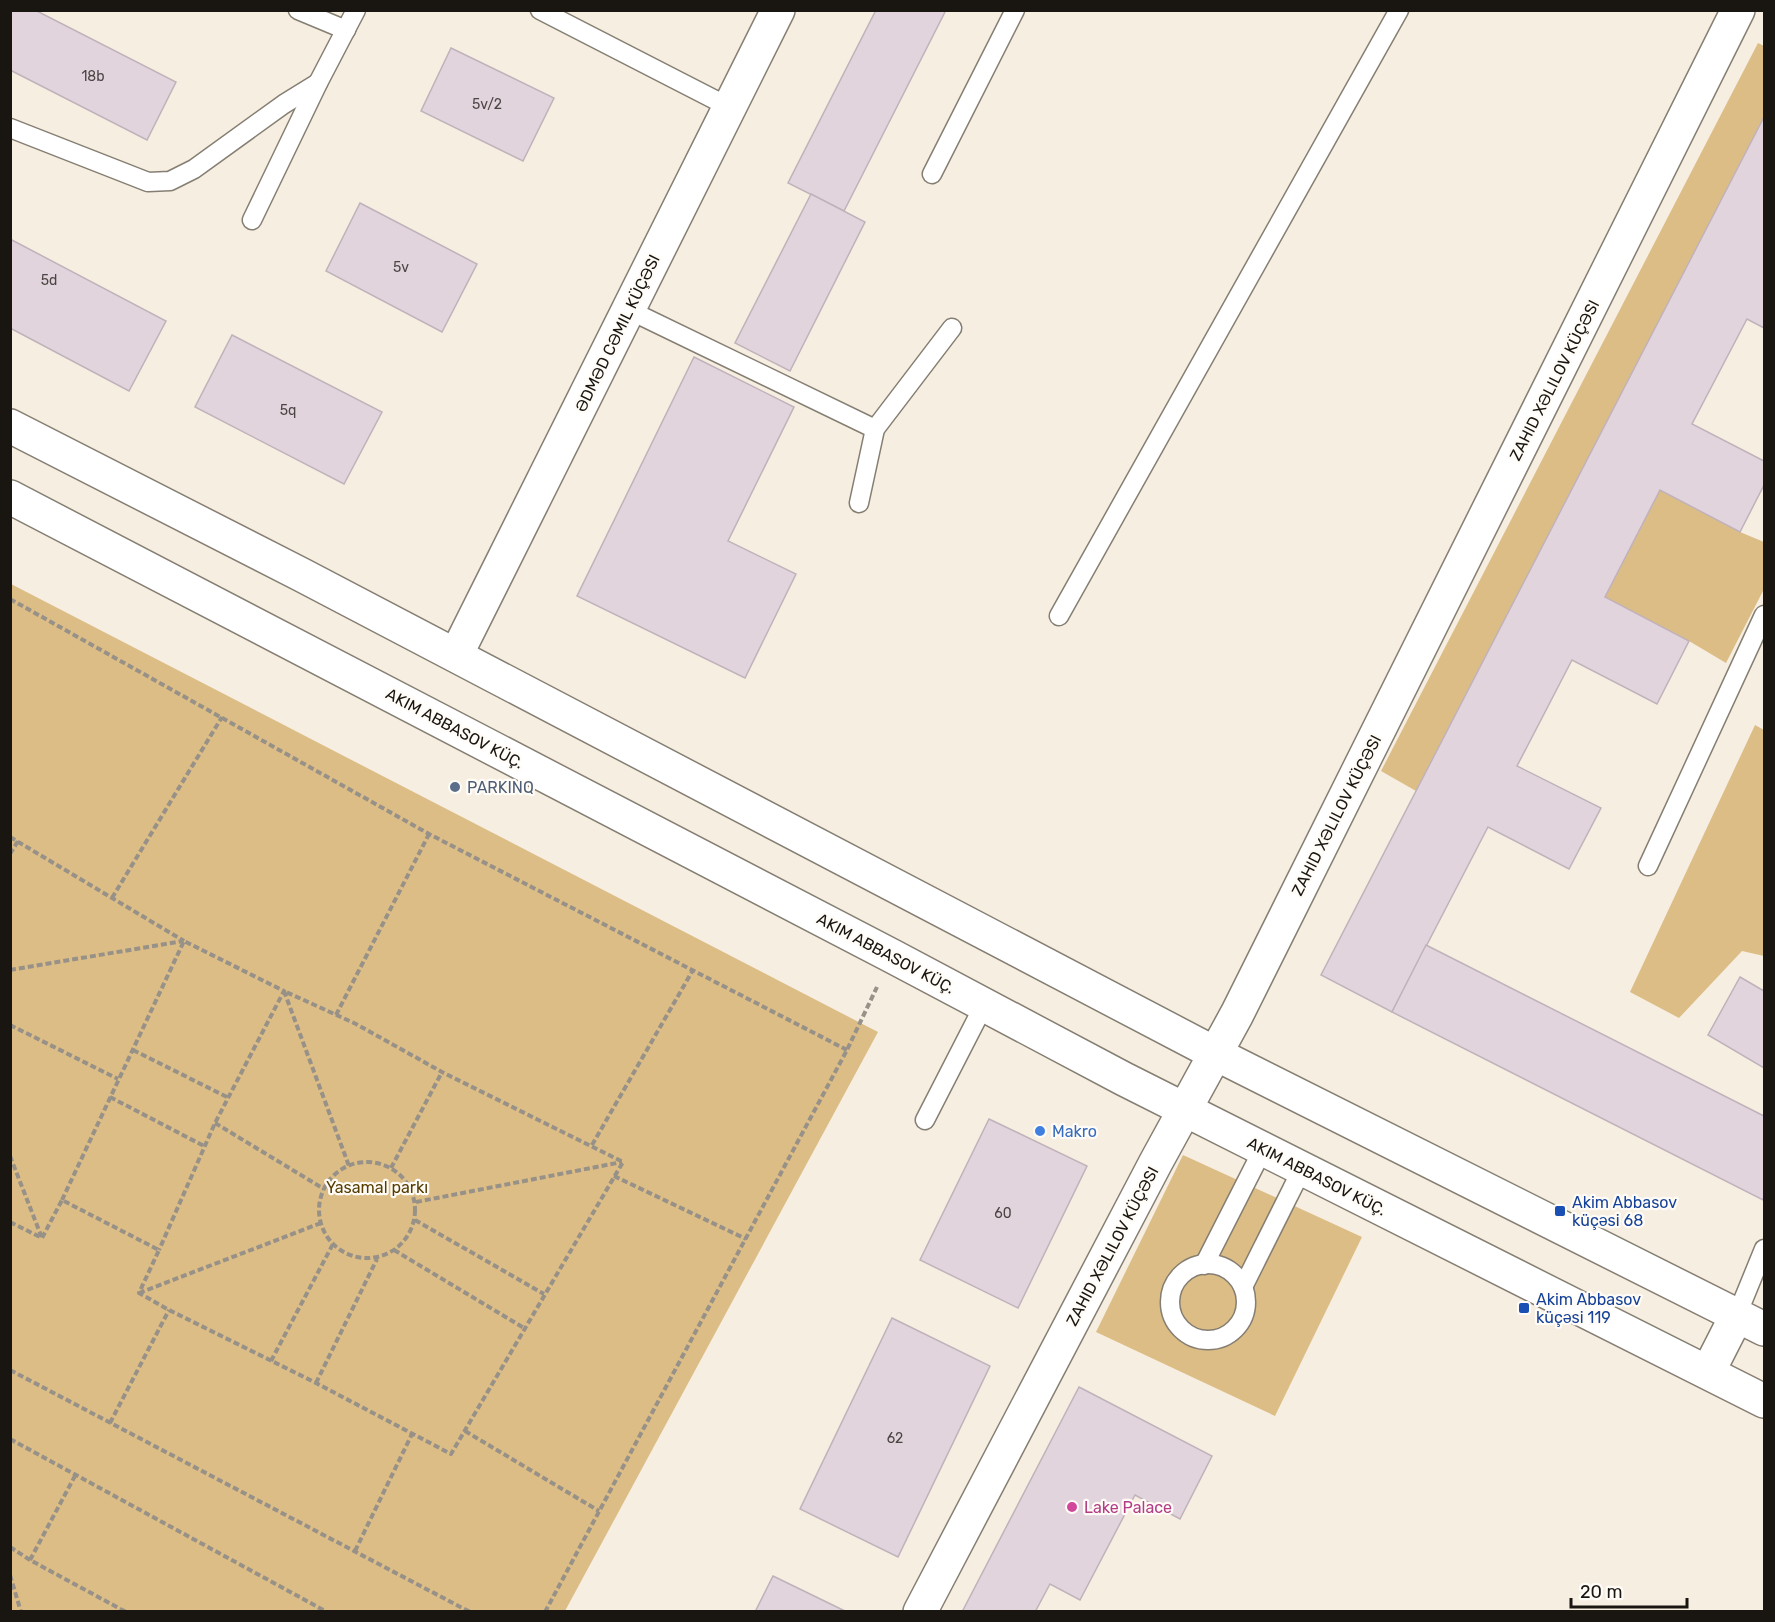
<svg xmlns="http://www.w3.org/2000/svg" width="1775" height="1622" font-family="Rubik,sans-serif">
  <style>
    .green { fill: #ddbd86 }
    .building { fill: #e2d4dc; stroke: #c0b2ba; stroke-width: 1.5 }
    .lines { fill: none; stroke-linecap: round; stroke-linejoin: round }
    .lane-casing { stroke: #857e72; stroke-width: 21 }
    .street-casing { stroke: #857e72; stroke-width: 36 }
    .secondary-casing { stroke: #857e72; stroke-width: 36 }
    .path { stroke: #979188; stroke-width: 4; stroke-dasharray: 6 3; stroke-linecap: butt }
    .lane { stroke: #fff; stroke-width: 18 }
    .street { stroke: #fff; stroke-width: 33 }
    .secondary { stroke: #fff; stroke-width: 33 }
    .service-dot { fill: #5c6f8a; stroke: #fffcf7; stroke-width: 2 }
    .shop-dot { fill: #3f7fe0; stroke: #fffcf7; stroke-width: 2 }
    .transit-dot { fill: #1a4fb4; stroke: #fffcf7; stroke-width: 2 }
    .hotel-dot { fill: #d1479c; stroke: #fffcf7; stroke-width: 2 }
    .labels { text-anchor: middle; stroke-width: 4.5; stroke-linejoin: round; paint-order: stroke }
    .number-label { font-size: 14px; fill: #4b4644 }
    .street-label { font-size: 16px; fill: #191611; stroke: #fffcf7 }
    .service-label { font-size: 16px; fill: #4e5e75; stroke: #fffcf7; text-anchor: start }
    .shop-label { font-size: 16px; fill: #366cbe; stroke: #fffcf7; text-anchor: start }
    .park-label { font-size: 16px; fill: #563c00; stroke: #fffcf7 }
    .transit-label { font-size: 16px; fill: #164399; stroke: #fffcf7; text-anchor: start }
    .hotel-label { font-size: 16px; fill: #b23c85; stroke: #fffcf7; text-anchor: start }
  </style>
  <rect width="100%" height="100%" fill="#f6eee1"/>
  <g class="green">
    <polygon points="1758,43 1764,46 1764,117 1416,791 1381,771"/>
    <polygon points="1660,490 1740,532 1764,542 1764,589 1726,663 1689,641 1605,597"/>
    <polygon points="11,584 878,1032 565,1611 11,1611"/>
    <polygon points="1755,725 1764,730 1764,956 1742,951 1679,1018 1630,992"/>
    <polygon points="1183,1155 1362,1237 1275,1416 1096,1332"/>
  </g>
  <g class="building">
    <polygon points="10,10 35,10 176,82 147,140 10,70"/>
    <polygon points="876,10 946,10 844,211 788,183"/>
    <polygon points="451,48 554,98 523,161 421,111"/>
    <polygon points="1764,117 1764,328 1747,319 1692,424 1764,461 1764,485 1740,532 1660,490 1605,597 1689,641 1657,704 1572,660 1517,766 1601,808 1569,869 1488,827 1392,1012 1321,975"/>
    <polygon points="811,194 865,222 790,371 735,343"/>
    <polygon points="360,203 477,264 442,332 326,271"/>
    <polygon points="10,239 166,321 129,391 10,328"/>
    <polygon points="232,335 382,412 344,484 195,407"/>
    <polygon points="694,357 794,407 728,541 796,574 745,678 577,596"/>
    <polygon points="1426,945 1764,1116 1764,1196 1763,1200 1392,1012"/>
    <polygon points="1740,977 1764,991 1764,1068 1708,1035"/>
    <polygon points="989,1119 1087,1166 1018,1308 920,1260"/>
    <polygon points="892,1318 990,1366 898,1557 800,1509"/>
    <polygon points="1079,1387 1212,1456 1180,1519 1135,1495 1080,1600 1050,1584 1035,1612 962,1612"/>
    <polygon points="773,1576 847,1612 755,1612"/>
  </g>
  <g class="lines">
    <g class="lane-casing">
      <g id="lane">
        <polyline points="298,10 346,30"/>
        <polyline points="540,10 729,107"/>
        <polyline points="10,128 148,182 170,181 194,169 284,104 318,83"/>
        <polyline points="932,174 1015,10"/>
        <polyline points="252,220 318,83 356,10"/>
        <polyline points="629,310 875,429"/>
        <polyline points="859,503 875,429 952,328"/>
        <polyline points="1059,616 1399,10"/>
        <polyline points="1648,866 1764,615"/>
        <polyline points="925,1120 984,1005"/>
        <circle cx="1208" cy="1302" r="38"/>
        <polyline points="1204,1265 1263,1149"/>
        <polyline points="1243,1287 1302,1169"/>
        <polyline points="1737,1315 1764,1249"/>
      </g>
    </g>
    <g class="street-casing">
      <g id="street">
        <polyline points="456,655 778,10"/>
        <polyline points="920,1612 1156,1162 1237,1014 1738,10"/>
      </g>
    </g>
    <g class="secondary-casing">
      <g id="secondary">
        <polyline points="10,426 302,575 1216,1054 1764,1329"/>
        <polyline points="10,497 892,956 1124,1079 1764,1401"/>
        <polyline points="1708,1372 1737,1315"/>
      </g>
    </g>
    <g class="path">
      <polyline points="10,599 429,834 847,1050"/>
      <polyline points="10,837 184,941"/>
      <polyline points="10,854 18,841"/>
      <polyline points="112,898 222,717"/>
      <polyline points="10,970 183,941"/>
      <polyline points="284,991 349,1166"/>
      <polyline points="336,1015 429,834"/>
      <polyline points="10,1025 118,1079"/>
      <polyline points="133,1050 229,1098"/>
      <polyline points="110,1097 204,1146"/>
      <polyline points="215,1123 324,1189"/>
      <polyline points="592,1145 693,970"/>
      <polyline points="10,1156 42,1238"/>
      <circle cx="367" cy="1210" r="48"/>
      <polyline points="391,1168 442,1072"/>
      <polyline points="614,1176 746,1239"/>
      <polyline points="62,1200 184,941 284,991 215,1123 159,1250"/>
      <polyline points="416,1202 622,1162"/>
      <polyline points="415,1220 544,1294"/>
      <polyline points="10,1222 42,1238 62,1200 159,1250 139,1293 169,1310 316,1383 451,1454 623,1162 442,1072 356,1024 284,991"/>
      <polyline points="394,1250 524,1328"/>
      <polyline points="139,1293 321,1223"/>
      <polyline points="271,1361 333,1244"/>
      <polyline points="10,1370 470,1612"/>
      <polyline points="316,1383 377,1259"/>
      <polyline points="110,1423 169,1310"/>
      <polyline points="465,1431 599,1511"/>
      <polyline points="10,1439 327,1612"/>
      <polyline points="10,1547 30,1560 126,1612"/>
      <polyline points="355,1551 412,1434"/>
      <polyline points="30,1560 76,1474"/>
      <polyline points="10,1575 21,1612"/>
      <polyline points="545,1612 847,1050 877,987"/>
    </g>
    <use href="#lane" class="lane"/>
    <use href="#street" class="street"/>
    <use href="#secondary" class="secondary"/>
  </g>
  <circle class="service-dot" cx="455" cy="787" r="6"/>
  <circle class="shop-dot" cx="1040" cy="1131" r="6"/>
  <g class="transit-dot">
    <rect x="1554" y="1205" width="12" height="12" rx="3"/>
    <rect x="1518" y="1302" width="12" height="12" rx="3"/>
  </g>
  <circle class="hotel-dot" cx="1072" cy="1507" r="6"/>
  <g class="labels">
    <g class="number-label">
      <text x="93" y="81">18b</text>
      <text x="487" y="109">5v/2</text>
      <text x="401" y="272">5v</text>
      <text x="49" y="285">5d</text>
      <text x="288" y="415">5q</text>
      <text x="1003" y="1218">60</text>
      <text x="895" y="1443">62</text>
    </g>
    <g class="street-label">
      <text transform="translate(617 333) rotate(-64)" y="6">ƏDMƏD CƏMIL KÜÇƏSI</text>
      <text transform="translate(1554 380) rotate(-63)" y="6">ZAHID XƏLILOV KÜÇƏSI</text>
      <text transform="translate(455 728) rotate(28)" y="6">AKIM ABBASOV KÜÇ.</text>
      <text transform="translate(1336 815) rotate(-63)" y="6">ZAHID XƏLILOV KÜÇƏSI</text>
      <text transform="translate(886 953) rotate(28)" y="6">AKIM ABBASOV KÜÇ.</text>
      <text transform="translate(1317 1176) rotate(27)" y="6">AKIM ABBASOV KÜÇ.</text>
      <text transform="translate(1112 1246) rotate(-62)" y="6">ZAHID XƏLILOV KÜÇƏSI</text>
    </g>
    <g class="service-label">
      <text x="467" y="793">PARKINQ</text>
    </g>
    <g class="shop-label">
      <text x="1052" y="1137">Makro</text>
    </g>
    <g class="park-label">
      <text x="377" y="1193">Yasamal parkı</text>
    </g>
    <g class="transit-label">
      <text x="1572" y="1208">Akim Abbasov<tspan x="1572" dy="18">küçəsi 68</tspan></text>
      <text x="1536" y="1305">Akim Abbasov<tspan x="1536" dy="18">küçəsi 119</tspan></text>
    </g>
    <g class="hotel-label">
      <text x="1084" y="1513">Lake Palace</text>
    </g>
  </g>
  <rect width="1775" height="1622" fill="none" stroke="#191611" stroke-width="24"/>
  <path d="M1571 1598v9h116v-9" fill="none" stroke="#191611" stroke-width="3"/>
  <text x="1580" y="1598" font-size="18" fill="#191611" stroke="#fffcf7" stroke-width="4.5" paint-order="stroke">20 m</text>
</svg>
